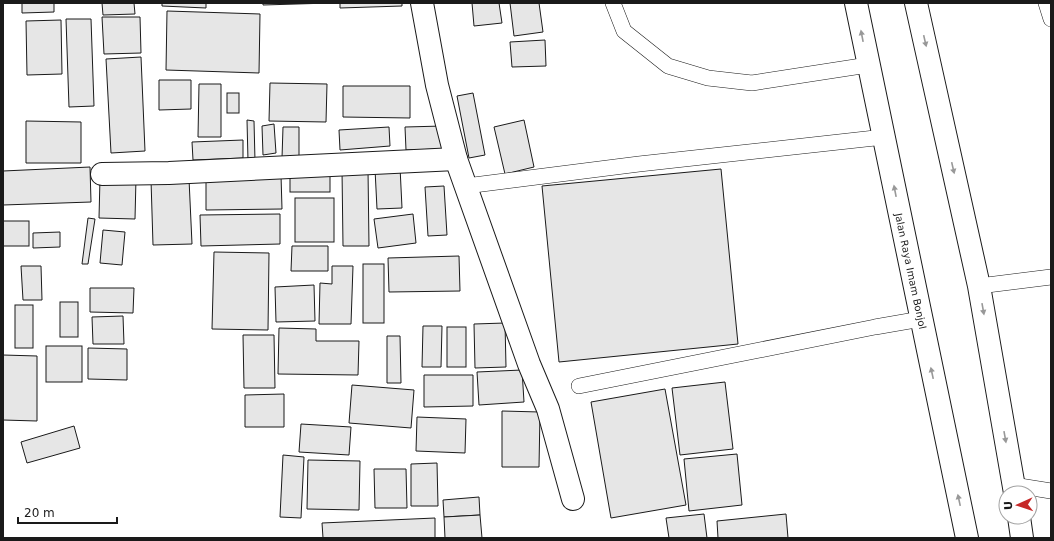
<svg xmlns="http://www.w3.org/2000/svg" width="1054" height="541" font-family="'DejaVu Sans',sans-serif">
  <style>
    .building { fill: #e6e6e6; stroke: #1a1a1a }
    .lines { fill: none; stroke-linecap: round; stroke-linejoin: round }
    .lane-casing { stroke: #1a1a1a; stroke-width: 16 }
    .street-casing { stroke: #1a1a1a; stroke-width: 24 }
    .highway-casing { stroke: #1a1a1a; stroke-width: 24 }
    .lane { stroke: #fff; stroke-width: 15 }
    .street { stroke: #fff; stroke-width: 22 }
    .highway { stroke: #fff; stroke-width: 22 }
    .oneway { fill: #989898 }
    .labels { text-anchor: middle; stroke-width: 3; stroke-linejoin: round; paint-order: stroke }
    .street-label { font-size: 10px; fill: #1a1a1a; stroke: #fff }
  </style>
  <rect width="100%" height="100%" fill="#fff"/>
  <g class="building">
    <polygon points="22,3 54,3 54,12 22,13"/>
    <polygon points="102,3 134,3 135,14 103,15"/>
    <polygon points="162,3 206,3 206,8 162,6"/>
    <polygon points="263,3 330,3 263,5"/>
    <polygon points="340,3 402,3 402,6 340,8"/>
    <polygon points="472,3 499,3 502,23 474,26"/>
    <polygon points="510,3 539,3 543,32 514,36"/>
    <polygon points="167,11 260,14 259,73 166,70"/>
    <polygon points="102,17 140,17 141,53 104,54"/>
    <polygon points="66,19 91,19 94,106 69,107"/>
    <polygon points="61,20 62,74 27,75 26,21"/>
    <polygon points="545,40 546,66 512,67 510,42"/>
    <polygon points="141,57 145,151 111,153 106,59"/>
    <polygon points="159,80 191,80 191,109 159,110"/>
    <polygon points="270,83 327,84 326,122 269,121"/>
    <polygon points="199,84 221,84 221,137 198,137"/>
    <polygon points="343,86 410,86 410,118 343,117"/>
    <rect x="227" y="93" width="12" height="20"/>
    <polygon points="473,93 485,155 469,158 457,96"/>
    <polygon points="247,120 254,121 255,161 248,161"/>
    <polygon points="524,120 534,167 505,174 494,127"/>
    <polygon points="26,121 81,122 81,163 26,163"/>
    <polygon points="274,124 276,153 263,155 262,126"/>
    <polygon points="443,126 443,149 406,150 405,127"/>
    <polygon points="283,127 299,127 299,158 282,158"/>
    <polygon points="389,127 390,146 340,150 339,130"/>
    <polygon points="243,140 243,158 193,160 192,142"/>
    <polygon points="90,167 91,202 3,205 3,171"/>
    <polygon points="400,167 402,208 377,209 375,169"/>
    <polygon points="721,169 738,344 559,362 542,186"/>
    <polygon points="342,170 368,170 369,246 343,246"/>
    <rect x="290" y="171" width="40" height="21"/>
    <polygon points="281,175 282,209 206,210 206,176"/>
    <polygon points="100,178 136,178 135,219 99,218"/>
    <polygon points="189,179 192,244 153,245 151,180"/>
    <polygon points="444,186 447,235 428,236 425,187"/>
    <rect x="295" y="198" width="39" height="44"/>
    <polygon points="280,214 280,244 201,246 200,215"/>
    <polygon points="413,214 416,243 378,248 374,219"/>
    <polygon points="88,218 95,219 88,264 82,264"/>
    <rect x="3" y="221" width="26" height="25"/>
    <polygon points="103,230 125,232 122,265 100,263"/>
    <polygon points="60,232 60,247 33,248 33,233"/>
    <polygon points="292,246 328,246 328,271 291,271"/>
    <polygon points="214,252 269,253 268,330 212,329"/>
    <polygon points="459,256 460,291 389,292 388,258"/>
    <rect x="363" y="264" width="21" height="59"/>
    <polygon points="21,266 41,266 42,300 23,300"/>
    <polygon points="332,266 353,266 351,324 319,324 320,283 332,284"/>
    <polygon points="314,285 315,321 276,322 275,287"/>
    <polygon points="90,288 134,288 133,313 90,312"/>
    <rect x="60" y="302" width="18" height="35"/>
    <rect x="15" y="305" width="18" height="43"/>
    <polygon points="123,316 124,344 93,344 92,317"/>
    <polygon points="505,323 506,367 475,368 474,324"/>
    <polygon points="423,326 442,326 441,367 422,367"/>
    <rect x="447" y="327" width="19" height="40"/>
    <polygon points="279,328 316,329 316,341 359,341 358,375 278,374"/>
    <polygon points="243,335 274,335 275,388 244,388"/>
    <polygon points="387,336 400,336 401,383 387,383"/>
    <rect x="46" y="346" width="36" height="36"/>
    <polygon points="88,348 127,349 127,380 88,379"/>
    <polygon points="3,355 37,356 37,421 3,420"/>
    <polygon points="522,370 524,402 479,405 477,372"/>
    <polygon points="424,375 473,375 473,406 424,407"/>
    <polygon points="725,382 733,449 680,455 672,388"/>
    <polygon points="352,385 414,390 411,428 349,423"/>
    <polygon points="665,389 686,505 611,518 591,402"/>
    <polygon points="284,394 284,427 245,427 245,395"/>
    <polygon points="502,411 540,412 539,467 502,467"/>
    <polygon points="417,417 466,419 465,453 416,451"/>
    <polygon points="301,424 351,427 349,455 299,452"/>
    <polygon points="74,426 80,448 27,463 21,442"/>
    <polygon points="737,454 742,505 689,511 684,459"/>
    <polygon points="283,455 304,457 301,518 280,517"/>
    <polygon points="308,460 360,461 359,510 307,509"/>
    <polygon points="437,463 438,506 411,506 411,464"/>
    <polygon points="374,469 406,469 407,508 375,508"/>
    <polygon points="479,497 480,515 444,517 443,500"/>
    <polygon points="704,514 707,538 669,538 666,518"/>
    <polygon points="786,514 788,538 718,538 717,521"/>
    <polygon points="480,515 482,538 445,538 444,517"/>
    <polygon points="435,518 435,538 323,538 322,523"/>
  </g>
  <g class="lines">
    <g class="lane-casing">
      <g id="lane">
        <polyline points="613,3 624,31 668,66 708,78 752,83 868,65"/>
        <polyline points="1046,3 1051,19"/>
        <polyline points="466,186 639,164 884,137"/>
        <polyline points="979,286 1051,277"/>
        <polyline points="579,386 875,327 921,319"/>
        <polyline points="1014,485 1051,491"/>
      </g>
    </g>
    <g class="street-casing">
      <g id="street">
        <polyline points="422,3 437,85 456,159 529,364 548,409 573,499"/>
        <polyline points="102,174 169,173 456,159"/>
      </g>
    </g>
    <g class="highway-casing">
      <g id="highway">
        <polyline points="856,3 967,538"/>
        <polyline points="916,3 979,286 1015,493"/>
        <polyline points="1019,517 1022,538"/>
      </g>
    </g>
    <use href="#lane" class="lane"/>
    <use href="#street" class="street"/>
    <use href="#highway" class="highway"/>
  </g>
  <defs><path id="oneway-solid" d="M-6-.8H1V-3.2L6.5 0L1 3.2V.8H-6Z"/></defs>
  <g class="oneway">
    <use href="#oneway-solid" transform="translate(862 36) rotate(-101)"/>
    <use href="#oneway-solid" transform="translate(925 41) rotate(77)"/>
    <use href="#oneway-solid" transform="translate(953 168) rotate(77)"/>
    <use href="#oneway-solid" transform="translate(895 191) rotate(-101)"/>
    <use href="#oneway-solid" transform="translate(983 309) rotate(80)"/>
    <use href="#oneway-solid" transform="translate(932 373) rotate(-102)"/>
    <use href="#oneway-solid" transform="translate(1005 437) rotate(80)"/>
    <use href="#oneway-solid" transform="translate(959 500) rotate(-102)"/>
  </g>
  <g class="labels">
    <g class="street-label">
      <text transform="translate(911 271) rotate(78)" y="4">Jalan Raya Imam Bonjol</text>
    </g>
  </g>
  <rect width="1054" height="541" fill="none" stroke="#1a1a1a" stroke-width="8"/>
  <g transform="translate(1018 505) rotate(267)"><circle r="19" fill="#ffffff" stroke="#a3a3a3"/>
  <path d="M0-3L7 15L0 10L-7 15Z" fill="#c62828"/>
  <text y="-6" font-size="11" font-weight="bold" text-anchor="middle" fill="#1a1a1a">U</text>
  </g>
  <path d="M18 517v6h99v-6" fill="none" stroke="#1a1a1a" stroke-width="2"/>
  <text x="24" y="517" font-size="12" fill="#1a1a1a" stroke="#ffffff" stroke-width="3" paint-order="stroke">20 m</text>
</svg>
